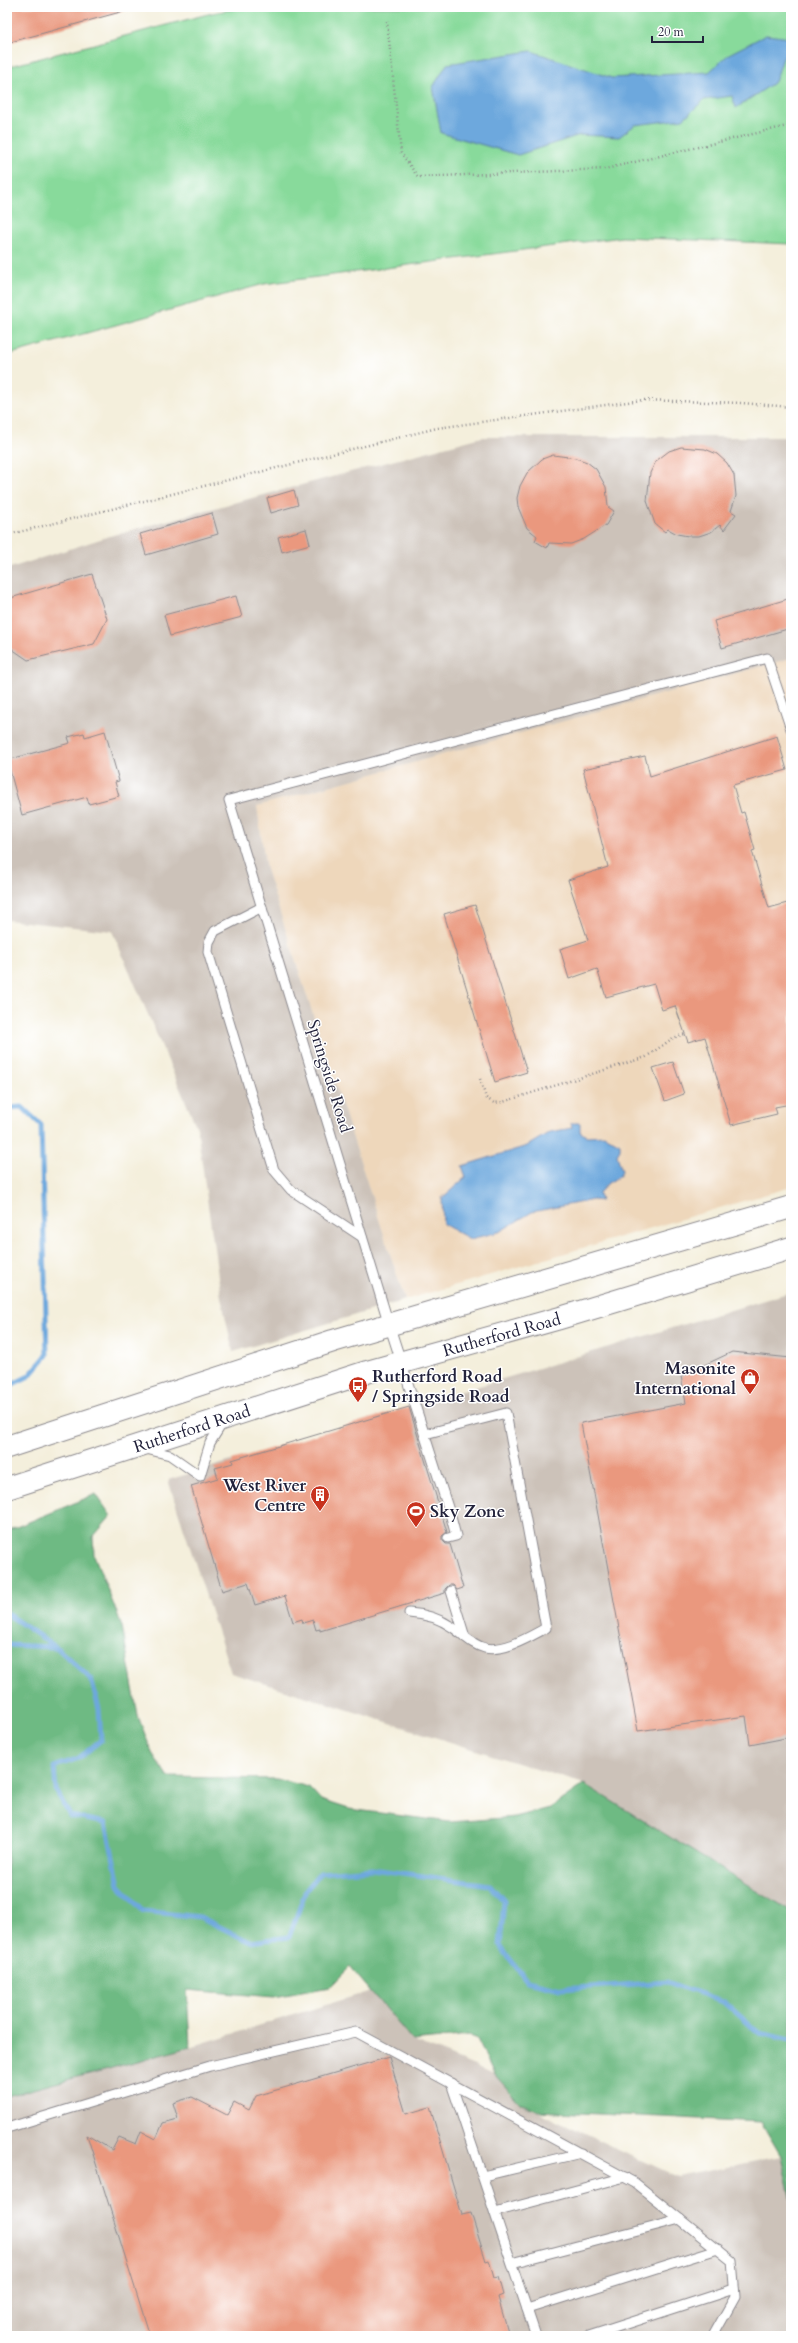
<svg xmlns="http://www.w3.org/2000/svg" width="798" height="2343" font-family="Cardo,serif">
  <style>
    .built { fill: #eed7bb }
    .industrial { fill: #ccc2b9 }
    .green { fill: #88da9b; stroke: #557e6b }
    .forest { fill: #6eba83; stroke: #486e5f }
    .water { fill: #6da8dd; stroke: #48658c }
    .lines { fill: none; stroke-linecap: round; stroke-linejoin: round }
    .stream { stroke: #6da8dd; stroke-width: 5 }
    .building { fill: #ea987e }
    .service-casing { stroke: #8b888c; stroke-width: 11 }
    .secondary-casing { stroke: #8b888c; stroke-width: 24 }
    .path { stroke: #8b888c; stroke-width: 2.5; stroke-dasharray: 1 3; stroke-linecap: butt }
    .service { stroke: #fff; stroke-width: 9 }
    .secondary { stroke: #fff; stroke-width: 22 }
    .labels { text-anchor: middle; stroke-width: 3; stroke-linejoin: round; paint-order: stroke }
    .street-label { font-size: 17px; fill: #22223b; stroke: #fff }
    .poi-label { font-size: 17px; font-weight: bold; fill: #22223b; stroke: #fff; text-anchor: end }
  </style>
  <rect width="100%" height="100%" fill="#fff"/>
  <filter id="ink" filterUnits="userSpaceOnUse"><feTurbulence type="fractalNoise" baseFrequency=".025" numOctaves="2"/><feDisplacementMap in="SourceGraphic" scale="8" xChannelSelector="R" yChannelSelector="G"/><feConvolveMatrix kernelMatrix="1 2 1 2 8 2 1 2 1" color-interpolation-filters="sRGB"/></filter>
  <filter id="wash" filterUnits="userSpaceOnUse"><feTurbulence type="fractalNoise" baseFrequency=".012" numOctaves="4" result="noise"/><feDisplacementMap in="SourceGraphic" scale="16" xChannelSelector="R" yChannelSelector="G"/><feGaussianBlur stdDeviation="0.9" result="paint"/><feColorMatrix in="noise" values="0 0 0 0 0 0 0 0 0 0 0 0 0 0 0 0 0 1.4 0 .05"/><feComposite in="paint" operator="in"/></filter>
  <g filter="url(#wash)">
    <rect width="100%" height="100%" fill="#f4efdc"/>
    <polygon class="built" points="791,658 791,1187 405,1300 266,869 257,806"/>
    <g class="industrial">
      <polygon points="482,437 791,437 791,658 257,806 266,869 405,1300 233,1352 221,1297 197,1128 112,931 7,920 7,569 113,535"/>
      <polygon points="791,1292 791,1912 584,1784 231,1673 168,1480"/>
      <polygon points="371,1991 413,2041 494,2074 520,2103 678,2177 781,2156 791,2200 791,2336 7,2336 7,2096 190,2047"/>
    </g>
    <polygon class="green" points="246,7 791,7 791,244 622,237 264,284 7,355 7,67 212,13"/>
    <polygon class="forest" points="96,1494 111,1516 93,1537 94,1555 122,1626 138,1716 152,1753 168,1777 277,1779 309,1787 321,1800 349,1809 450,1822 515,1817 550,1808 584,1784 791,1912 791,2200 781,2156 761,2122 538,2111 520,2103 494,2074 477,2039 468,2035 413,2041 350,1967 330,1987 274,1997 187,1990 190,2047 7,2096 7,1531"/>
    <g class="water">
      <polygon points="766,35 791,38 791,49 783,58 775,82 736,108 732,96 704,100 683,119 635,125 619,137 580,135 518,155 441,133 433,87 447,64 531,51 612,78 709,72 729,54"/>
      <polygon points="571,1123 580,1123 580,1132 587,1136 604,1135 620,1144 620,1150 617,1155 622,1171 620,1176 608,1183 599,1193 601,1201 593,1200 532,1212 499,1232 470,1239 443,1224 442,1198 466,1177 462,1166 527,1146 550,1132 572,1128"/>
    </g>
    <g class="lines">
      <g class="stream">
        <polyline points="7,1108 22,1107 41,1125 47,1355 29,1376 7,1387"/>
        <polyline points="7,1614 56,1647 91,1679 99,1709 101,1740 79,1758 54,1767 56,1790 70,1816 106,1823 119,1885 143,1911 200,1917 250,1942 289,1937 306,1890 320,1873 372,1869 490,1885 504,1901 500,1946 527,1981 561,1989 667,1982 723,2001 759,2033 791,2040"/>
        <polyline points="7,1645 55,1647"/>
      </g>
    </g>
    <g id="blocks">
      <g class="building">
        <polygon points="7,7 123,7 124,11 7,43"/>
        <polygon points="681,447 705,449 717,454 727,463 734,475 736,496 731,511 736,514 724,530 720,525 711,532 699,536 688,536 677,534 668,529 665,532 655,524 647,501 650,473 656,461 669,451"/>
        <polygon points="553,455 576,458 587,462 596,469 606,487 608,507 614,511 606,525 584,539 571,544 549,543 547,548 535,541 537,536 527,528 518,507 517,498 520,486 527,473 542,459"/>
        <polygon points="294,490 298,505 271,513 267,498"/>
        <polygon points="212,513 218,534 146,555 140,534"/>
        <polygon points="306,529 310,544 282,552 278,537"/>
        <polygon points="92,574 107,619 94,644 28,660 9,647 7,640 7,599"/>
        <polygon points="236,596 242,617 170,636 164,615"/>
        <polygon points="791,598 791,628 722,648 714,621"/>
        <polygon points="105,731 119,781 115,782 119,796 89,804 87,797 22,815 7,760 70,743 68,737 84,733 85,737"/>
        <polygon points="777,736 787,770 733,785 741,813 744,812 755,850 752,851 769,908 791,902 791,1104 775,1107 777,1114 731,1125 705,1037 688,1042 675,1006 662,1010 654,984 606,997 597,969 569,979 560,949 588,940 568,880 608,867 583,769 645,756 650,776"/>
        <polygon points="475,905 527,1072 495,1082 444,914"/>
        <polygon points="673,1062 684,1094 665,1101 653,1068"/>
        <polygon points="732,1352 791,1358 791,1737 750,1745 746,1716 638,1731 581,1423 686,1403 681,1376"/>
        <polygon points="409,1407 447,1532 442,1536 442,1540 446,1544 450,1544 463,1588 457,1590 453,1585 449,1585 445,1589 445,1593 320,1631 320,1629 316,1630 313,1620 303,1623 302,1619 293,1622 285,1596 255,1605 248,1583 222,1591 191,1486 218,1478 215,1468 233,1463 232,1460"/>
        <polygon points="389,2057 406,2114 430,2107 462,2215 471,2213 486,2261 489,2260 494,2278 498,2277 503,2295 498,2297 509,2336 150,2336 87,2135 112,2150 119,2137 136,2144 141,2131 156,2139 163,2123 178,2119 173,2103 192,2097 227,2115 234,2102 249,2110 256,2096"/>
      </g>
    </g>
  </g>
  <g filter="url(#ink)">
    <use href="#blocks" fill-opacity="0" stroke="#8b888c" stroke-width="1"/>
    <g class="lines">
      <g class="service-casing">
        <g id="service">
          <polyline points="262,907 215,931 209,942 208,952 274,1170 291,1190 362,1237"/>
          <polyline points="146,1449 170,1455 200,1476 210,1443 223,1422"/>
          <polyline points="448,1538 456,1536 451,1517 387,1318 229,800 767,658 791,729"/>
          <polyline points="451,1591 465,1637"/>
          <path d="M 409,1613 C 424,1614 439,1618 452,1627 C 463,1634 472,1645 485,1648 C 505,1652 529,1637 546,1628 L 506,1413 L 425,1434"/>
          <polyline points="451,2083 536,2336"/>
          <polyline points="7,2128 210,2066 356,2032 635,2183 732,2261 735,2297 713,2336"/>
          <polyline points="483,2176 581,2153"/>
          <polyline points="495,2212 625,2177"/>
          <polyline points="512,2263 680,2219"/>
          <polyline points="527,2309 718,2249"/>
          <polyline points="589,2336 734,2289"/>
        </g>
      </g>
      <g class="secondary-casing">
        <g id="secondary">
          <polyline points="7,1447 333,1341 791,1207"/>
          <path id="s1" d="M 7,1488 L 367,1372 L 560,1318 L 791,1248"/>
        </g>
      </g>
      <g class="path">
        <polyline points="387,21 401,153 418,177 605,169 791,125"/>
        <polyline points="7,535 437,428 642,400 742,403 791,407"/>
        <polyline points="480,1079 486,1098 494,1103 503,1102 646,1057 673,1038 685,1034"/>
      </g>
      <use href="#service" class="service"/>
      <use href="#secondary" class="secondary"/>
    </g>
  </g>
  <defs>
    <g id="shop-pin" transform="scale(1)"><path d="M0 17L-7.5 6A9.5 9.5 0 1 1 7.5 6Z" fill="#c8321e" stroke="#fff"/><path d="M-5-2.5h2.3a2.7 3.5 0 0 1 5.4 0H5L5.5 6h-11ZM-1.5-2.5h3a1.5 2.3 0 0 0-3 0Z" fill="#fff"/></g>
    <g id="bus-pin" transform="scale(1)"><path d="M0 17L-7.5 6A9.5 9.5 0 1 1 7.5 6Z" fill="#c8321e" stroke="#fff"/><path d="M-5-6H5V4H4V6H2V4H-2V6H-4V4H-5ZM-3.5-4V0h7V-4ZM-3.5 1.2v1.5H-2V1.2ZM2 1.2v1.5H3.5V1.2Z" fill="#fff"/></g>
    <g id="building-pin" transform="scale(1)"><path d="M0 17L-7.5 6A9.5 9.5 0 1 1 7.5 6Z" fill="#c8321e" stroke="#fff"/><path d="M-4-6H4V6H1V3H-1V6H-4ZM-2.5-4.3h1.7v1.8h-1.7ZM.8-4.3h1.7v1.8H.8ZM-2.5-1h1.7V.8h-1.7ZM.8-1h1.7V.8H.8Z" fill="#fff"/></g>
    <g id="stadium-pin" transform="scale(1)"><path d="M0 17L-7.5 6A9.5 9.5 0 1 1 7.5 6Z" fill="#c8321e" stroke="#fff"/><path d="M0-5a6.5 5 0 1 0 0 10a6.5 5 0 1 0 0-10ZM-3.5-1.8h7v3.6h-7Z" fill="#fff"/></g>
  </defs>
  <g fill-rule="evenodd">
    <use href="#shop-pin" x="750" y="1378"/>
    <use href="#bus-pin" x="358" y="1386"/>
    <use href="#building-pin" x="320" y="1495"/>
    <use href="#stadium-pin" x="416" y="1511"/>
  </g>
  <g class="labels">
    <g class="street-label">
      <text transform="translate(330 1076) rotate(73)" y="6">Springside Road</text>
      <text dy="6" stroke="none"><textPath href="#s1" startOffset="518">Rutherford Road</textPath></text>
      <text dy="6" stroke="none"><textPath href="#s1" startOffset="194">Rutherford Road</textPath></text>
    </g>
    <g class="poi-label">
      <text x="736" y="1374">Masonite<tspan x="736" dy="20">International</tspan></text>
      <text x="372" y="1382" text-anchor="start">Rutherford Road<tspan x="372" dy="20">/ Springside Road</tspan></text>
      <text x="306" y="1491">West River<tspan x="306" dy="20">Centre</tspan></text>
      <text x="430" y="1517" text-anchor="start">Sky Zone</text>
    </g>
  </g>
  <rect width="798" height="2343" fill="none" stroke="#fff" stroke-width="24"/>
  <path d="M652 36v6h51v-6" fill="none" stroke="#22223b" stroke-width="2"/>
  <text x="658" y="36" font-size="12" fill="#22223b" stroke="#ffffff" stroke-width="3" paint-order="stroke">20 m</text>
</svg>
